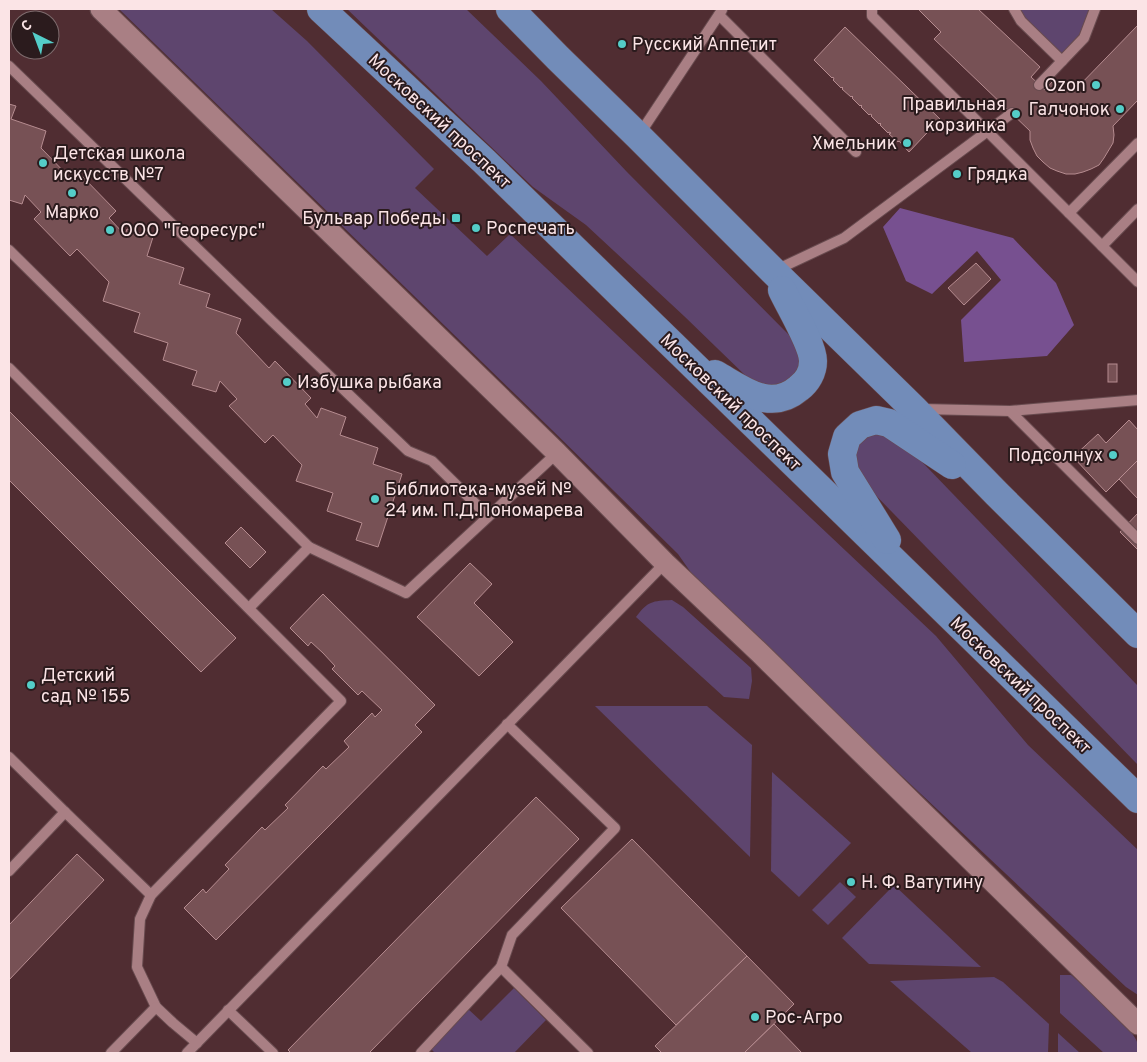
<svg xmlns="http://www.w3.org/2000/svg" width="1147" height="1062" font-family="Overpass,sans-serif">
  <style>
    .green { fill: #5e456e }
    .forest { fill: #775090 }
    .building { fill: #775155; stroke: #b68c90 }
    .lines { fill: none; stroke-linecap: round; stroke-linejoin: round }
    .lane-casing { stroke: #684b4f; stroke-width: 12 }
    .street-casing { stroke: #684b4f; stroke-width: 23 }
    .primary-casing { stroke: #684b4f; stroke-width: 29 }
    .lane { stroke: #a97f84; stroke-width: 10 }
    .street { stroke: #a97f84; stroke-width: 21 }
    .primary { stroke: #728cb9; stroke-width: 28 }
    .poi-dot { fill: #54cdc8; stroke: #2b1b1d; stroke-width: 2 }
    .labels { text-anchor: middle; stroke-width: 4; stroke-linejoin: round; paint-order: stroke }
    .poi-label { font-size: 18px; fill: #fbe4e6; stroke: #2b1b1d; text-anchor: start }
    .street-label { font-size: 18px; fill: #fbe4e6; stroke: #2b1b1d }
  </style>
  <rect width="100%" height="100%" fill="#502d32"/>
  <g class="green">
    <polygon points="119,9 271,9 307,41 434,169 415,188 487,256 510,234 936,636 1028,745 1138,850 1138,995 1126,987 701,587 678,554 552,430"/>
    <polygon points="347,9 466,9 541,81 627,172 790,336 799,349 802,360 796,378 776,389 749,379 684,316 586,225 533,187"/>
    <polygon points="1014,9 1095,9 1084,38 1062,61"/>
    <polygon points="874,433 899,438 1138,686 1138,765 857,476 855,448 865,439"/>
    <path d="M 672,600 L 683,607 L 751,668 L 752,681 L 749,699 L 724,697 L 636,617 C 648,601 652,601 672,600 Z"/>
    <polygon points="595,706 707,706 752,745 750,857"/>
    <polygon points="772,772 851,843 799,897 771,871"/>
    <polygon points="840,882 856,897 828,925 812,910"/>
    <polygon points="894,885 981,967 869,964 842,938"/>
    <path d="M 1060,975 L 1071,975 C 1086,988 1135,1028 1138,1045 C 1139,1048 1138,1051 1138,1053 L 1104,1053 L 1060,1013 Z"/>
    <polygon points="994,977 1003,982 1049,1024 1048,1053 972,1053 890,981"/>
    <polygon points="514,988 546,1020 514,1053 435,1053 429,1047 467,1008 481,1021"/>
    <polygon points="1058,1033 1080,1053 1058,1053"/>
  </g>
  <polygon class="forest" points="900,208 1013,238 1056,283 1074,325 1047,356 964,362 961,320 1001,280 977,251 932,294 906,281 883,227"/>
  <g class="building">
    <polygon points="918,9 978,9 1040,67 1031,77 1045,90 1052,82 1062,91 1075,90 1138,25 1138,100 1113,126 1114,135 1113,143 1104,158 1099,165 1091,169 1083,172 1075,174 1066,174 1057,171 1050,168 1043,162 1037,156 1033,148 1030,140 1030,131 934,39 941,32"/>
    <polygon points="845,27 940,119 909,152 899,141 898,142 889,134 891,133 889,132 888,133 880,125 881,124 880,123 879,124 871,116 872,115 870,114 869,115 861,107 862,106 861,105 860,106 852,98 853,97 852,96 851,97 842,89 843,88 842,87 841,88 833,80 834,79 833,77 832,78 814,60"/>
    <polygon points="9,104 16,106 11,119 46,131 41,148 73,181 80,174 116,211 109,218 125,235 127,229 153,237 147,256 184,268 179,284 210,294 206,307 241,319 236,333 269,368 275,361 311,398 305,404 317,418 321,408 346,417 340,435 378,448 373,464 402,474 378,547 356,540 362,523 327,511 333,493 296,481 302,465 273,435 265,443 229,406 237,399 220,381 216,392 192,385 197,371 163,360 168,343 134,332 140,313 103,301 109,282 77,249 70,256 34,219 41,212 25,195 22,204 9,200"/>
    <polygon points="976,263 991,279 964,305 948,288"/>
    <rect x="1108" y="364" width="9" height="18"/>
    <polygon points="9,411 236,638 201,672 9,480"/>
    <polygon points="1129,420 1138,430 1138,460 1106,492 1073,457 1098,434 1106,443"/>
    <polygon points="1138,460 1138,499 1119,479"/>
    <polygon points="1138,513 1138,550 1120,532"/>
    <polygon points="241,527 266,552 250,568 225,543"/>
    <polygon points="470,563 492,584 474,603 513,642 479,676 417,617"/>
    <polygon points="323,594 435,705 415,725 422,732 216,940 184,908 203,889 206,893 229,869 225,865 262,827 265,830 288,808 285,805 323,766 326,769 349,747 344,741 372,713 375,717 382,710 362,691 358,695 332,669 335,666 323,653 311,642 308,646 290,628"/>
    <polygon points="536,797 579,839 369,1053 291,1053 288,1050"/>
    <polygon points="632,839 747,956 676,1025 561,908"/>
    <polygon points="77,854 104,880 9,980 9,925"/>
    <polygon points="747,956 794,1004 744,1053 662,1053 655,1046"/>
    <polygon points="774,1024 802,1053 744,1053"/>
  </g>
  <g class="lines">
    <g class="lane-casing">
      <g id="lane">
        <polyline points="872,9 872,16 1138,282"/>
        <polyline points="1014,9 1021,21 1062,61 1084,38 1095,9"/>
        <polyline points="719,15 856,152"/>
        <polyline points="9,66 273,322 408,451 432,461 488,516"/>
        <polyline points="1039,85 1062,61"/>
        <polyline points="639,135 722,10"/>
        <polyline points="1069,213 1138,143"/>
        <polyline points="1102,246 1138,209"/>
        <polyline points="9,250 309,547 406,593 557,453"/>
        <polyline points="776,270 844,238 1012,113"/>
        <polyline points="9,368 341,701 151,895 140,919 137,967 156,1007 173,1023 197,1043"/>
        <polyline points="922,409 1010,411 1138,400"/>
        <polyline points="1010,411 1138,539"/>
        <polyline points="249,608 309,547"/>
        <polyline points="507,724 615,828 512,935 501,967 588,1053"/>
        <polyline points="9,757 65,812"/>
        <polyline points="9,871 65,812 151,895"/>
        <polyline points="228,1010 273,1053"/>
        <polyline points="111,1053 156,1007"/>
        <polyline points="187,1053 665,563"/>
        <polyline points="421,1053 501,967"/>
      </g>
    </g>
    <g class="street-casing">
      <polyline id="street" points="101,9 557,453 665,563 761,654 1138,1024"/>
    </g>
    <g class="primary-casing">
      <g id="primary">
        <polyline points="321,9 485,162 1138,799"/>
        <polyline points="510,9 558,58 638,136 773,271 914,409 997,494 1138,634"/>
        <path d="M 715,374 C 742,389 770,413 799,388 C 807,382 813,372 813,361 C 813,345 790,307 782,290"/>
        <polyline points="887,540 845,472 842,454 847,437 860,425 876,420 889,423 952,465"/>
      </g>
    </g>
    <use href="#lane" class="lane"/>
    <use href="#street" class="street"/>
    <use href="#primary" class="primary"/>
  </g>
  <g class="poi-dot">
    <circle cx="622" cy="44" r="5"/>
    <circle cx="1096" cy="85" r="5"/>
    <circle cx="1120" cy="109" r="5"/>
    <circle cx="1016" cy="114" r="5"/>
    <circle cx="907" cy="143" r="5"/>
    <circle cx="43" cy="163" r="5"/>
    <circle cx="957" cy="174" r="5"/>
    <circle cx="72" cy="193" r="5"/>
    <rect x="451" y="213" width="10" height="10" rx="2.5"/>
    <circle cx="476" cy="228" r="5"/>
    <circle cx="110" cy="230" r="5"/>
    <circle cx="287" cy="382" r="5"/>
    <circle cx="1113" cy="455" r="5"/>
    <circle cx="375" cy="499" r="5"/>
    <circle cx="31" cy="685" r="5"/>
    <circle cx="851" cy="882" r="5"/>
    <circle cx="755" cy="1017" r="5"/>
  </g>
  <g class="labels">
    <g class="poi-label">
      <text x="632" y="50">Русский Аппетит</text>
      <text x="1086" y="91" text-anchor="end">Ozon</text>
      <text x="1006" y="110" text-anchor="end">Правильная<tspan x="1006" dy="21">корзинка</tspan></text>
      <text x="1110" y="115" text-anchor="end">Галчонок</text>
      <text x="897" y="149" text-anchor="end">Хмельник</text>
      <text x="53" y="159">Детская школа<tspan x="53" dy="21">искусств №7</tspan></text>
      <text x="967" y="180">Грядка</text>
      <text x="72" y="218" text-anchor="middle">Марко</text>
      <text x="446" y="224" text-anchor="end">Бульвар Победы</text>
      <text x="486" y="234">Роспечать</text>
      <text x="120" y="236">ООО "Георесурс"</text>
      <text x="297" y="388">Избушка рыбака</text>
      <text x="1103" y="461" text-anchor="end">Подсолнух</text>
      <text x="385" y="495">Библиотека-музей №<tspan x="385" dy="21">24 им. П.Д.Пономарева</tspan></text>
      <text x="41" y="681">Детский<tspan x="41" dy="21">сад № 155</tspan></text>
      <text x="861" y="888">Н. Ф. Ватутину</text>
      <text x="765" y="1023">Рос-Агро</text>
    </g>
    <g class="street-label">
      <text transform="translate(440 121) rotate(43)" y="6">Московский проспект</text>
      <text transform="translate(731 402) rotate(44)" y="6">Московский проспект</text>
      <text transform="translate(1021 685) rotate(44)" y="6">Московский проспект</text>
    </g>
  </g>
  <rect width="1147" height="1062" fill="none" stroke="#fbe4e6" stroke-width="20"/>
  <g transform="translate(35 35) rotate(318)"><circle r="24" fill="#2b1b1d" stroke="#7e6b6d"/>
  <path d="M0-4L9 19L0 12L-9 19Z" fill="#54cdc8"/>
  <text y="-8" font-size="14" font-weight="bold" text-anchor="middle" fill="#fbe4e6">С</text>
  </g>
</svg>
